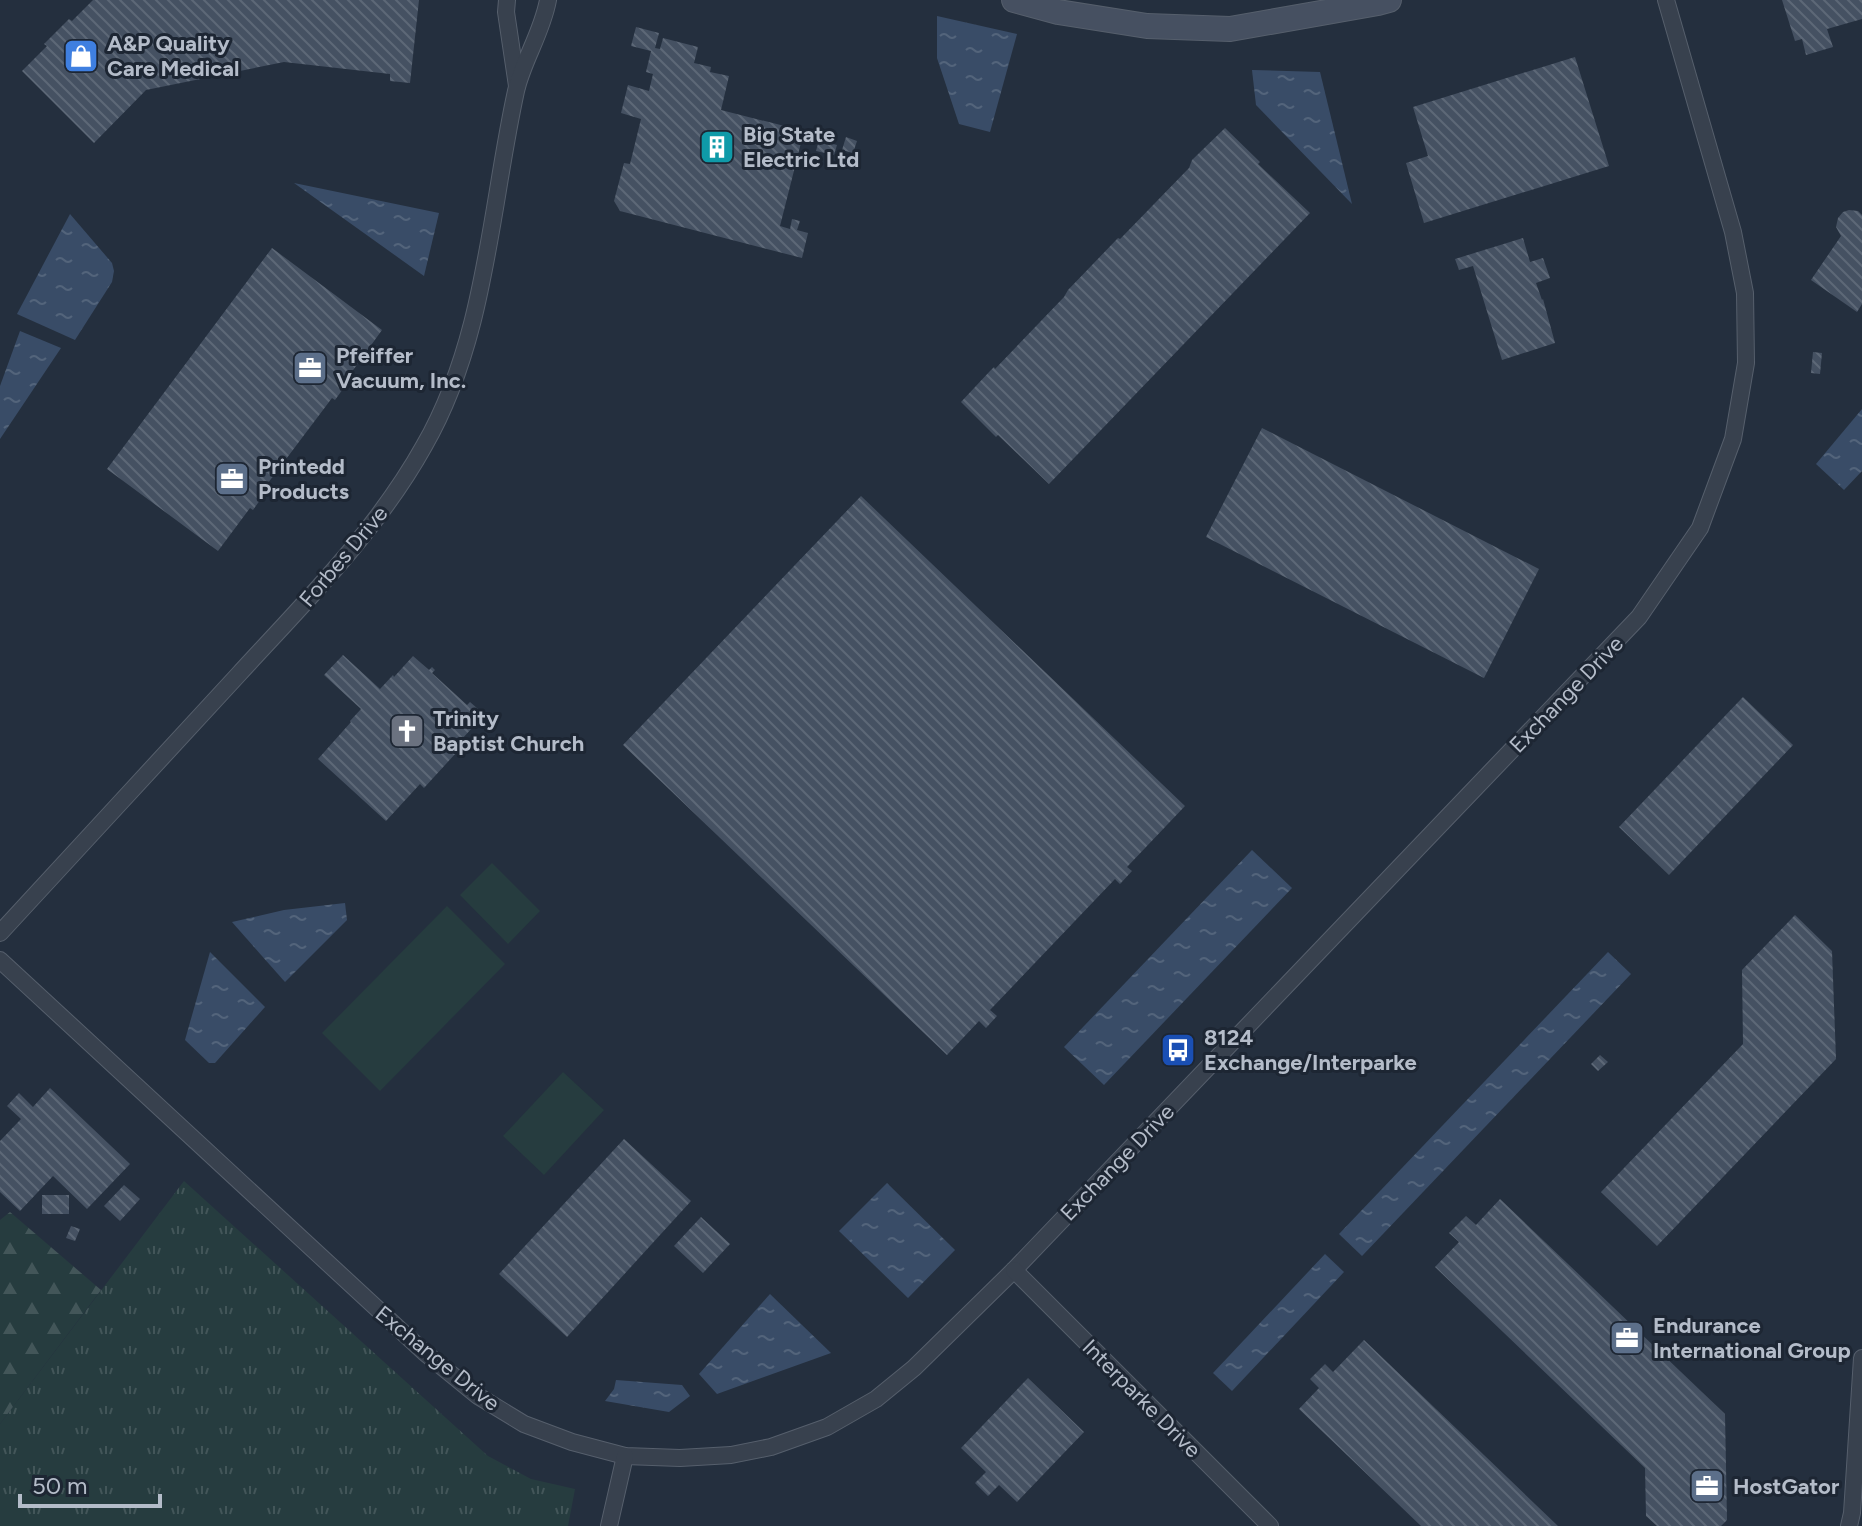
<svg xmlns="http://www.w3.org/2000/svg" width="1862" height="1526" font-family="Figtree,sans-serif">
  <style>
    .grass { fill: url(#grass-tufts) }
    .forest { fill: url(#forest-firs) }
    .pitch { fill: #263c3f }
    .water { fill: url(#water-ripples) }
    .building { fill: url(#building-back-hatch) }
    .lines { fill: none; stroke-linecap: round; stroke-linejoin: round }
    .street-casing { stroke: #565f6c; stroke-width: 18 }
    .secondary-casing { stroke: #565f6c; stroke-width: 26 }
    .street { stroke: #38414e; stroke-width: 16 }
    .secondary { stroke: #465061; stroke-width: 24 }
    .labels { text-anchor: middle; stroke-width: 6; stroke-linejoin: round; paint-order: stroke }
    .poi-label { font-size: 22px; font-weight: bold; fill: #b4bcc9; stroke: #1d2633; text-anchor: start }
    .street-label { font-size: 22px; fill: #b4bcc9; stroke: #1d2633 }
  </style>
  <defs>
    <pattern id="grass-tufts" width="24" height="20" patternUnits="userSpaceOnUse" patternTransform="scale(2)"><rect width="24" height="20" fill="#263c3f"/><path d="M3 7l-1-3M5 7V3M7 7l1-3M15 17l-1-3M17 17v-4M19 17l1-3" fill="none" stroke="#435659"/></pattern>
    <pattern id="forest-firs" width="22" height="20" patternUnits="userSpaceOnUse" patternTransform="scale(2)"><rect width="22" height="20" fill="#263c3f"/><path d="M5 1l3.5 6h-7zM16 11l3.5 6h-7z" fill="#435659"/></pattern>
    <pattern id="water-ripples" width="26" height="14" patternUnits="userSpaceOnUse" patternTransform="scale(2)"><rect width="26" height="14" fill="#394c67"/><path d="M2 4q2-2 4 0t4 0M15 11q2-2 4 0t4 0" fill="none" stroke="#53647b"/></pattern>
    <pattern id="building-back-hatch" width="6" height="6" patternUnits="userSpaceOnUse" patternTransform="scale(2)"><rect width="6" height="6" fill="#455162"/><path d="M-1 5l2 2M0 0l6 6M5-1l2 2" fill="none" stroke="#5d6877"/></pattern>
  </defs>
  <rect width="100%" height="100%" fill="#242f3e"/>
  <polygon class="grass" points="184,1181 488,1456 531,1479 575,1489 568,1526 0,1526 0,1424"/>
  <polygon class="forest" points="10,1212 101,1290 0,1424 0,1220"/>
  <g class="pitch">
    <polygon points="492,863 540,911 508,944 460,895"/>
    <polygon points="447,906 505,964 380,1091 322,1033"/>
    <polygon points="563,1072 604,1110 544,1175 503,1136"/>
  </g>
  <g class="water">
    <polygon points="937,16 1017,34 990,132 959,124 937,58"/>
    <polygon points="1252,70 1320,72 1352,204 1256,105"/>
    <polygon points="294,183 439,213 424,276"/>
    <polygon points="70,214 112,263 114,271 112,282 75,340 17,314"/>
    <polygon points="20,331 61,348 0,439 0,386"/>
    <polygon points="1862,409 1862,471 1844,490 1816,464"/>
    <polygon points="1252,850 1292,888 1104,1085 1064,1047"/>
    <polygon points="345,903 347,920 285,982 232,922 284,910"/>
    <polygon points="210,952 265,1007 215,1063 209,1063 185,1040"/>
    <polygon points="1608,952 1631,974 1362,1256 1339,1234"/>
    <polygon points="887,1183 955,1250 908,1298 839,1231"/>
    <polygon points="1325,1254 1344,1272 1232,1391 1213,1373"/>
    <polygon points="770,1294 831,1353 717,1394 699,1374"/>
    <polygon points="616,1380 682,1385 690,1396 669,1412 605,1401 614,1389"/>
  </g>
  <g class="building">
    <polygon points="93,0 419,0 410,83 390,81 390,74 284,62 146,90 94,143 22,71 47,46 44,44 69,19 72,21"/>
    <polygon points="1782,0 1862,0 1862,19 1827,29 1833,47 1806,55 1802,39 1795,41"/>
    <polygon points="636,27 659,33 655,48 660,49 663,38 698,47 694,63 711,67 710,72 729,76 721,110 804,131 780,226 790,229 792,219 800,221 797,230 808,233 802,258 620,211 614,201 624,163 630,164 641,119 621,113 628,85 649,91 653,74 646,72 651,51 631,46"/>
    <polygon points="1575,57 1609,166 1424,223 1406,163 1428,156 1413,107"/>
    <polygon points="1225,128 1260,162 1258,164 1310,213 1049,484 998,435 996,437 961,402 990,371 994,367 995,369 1064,297 1068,290 1118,238 1120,239 1123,236 1189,168 1192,160"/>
    <polygon points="846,137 857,141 853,153 842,150"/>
    <polygon points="819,140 837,145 834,155 816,151"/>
    <polygon points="1849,210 1858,211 1862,215 1862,304 1857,312 1811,280 1841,236 1836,227 1838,218 1843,212"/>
    <polygon points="1523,238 1530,262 1543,258 1550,278 1536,283 1542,300 1543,299 1555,343 1502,360 1473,266 1459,270 1455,259"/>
    <polygon points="272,248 382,330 351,373 353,375 335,400 332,398 268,483 271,485 253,510 250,508 218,551 107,469"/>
    <polygon points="1813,352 1822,353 1820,374 1811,373"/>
    <polygon points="1262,428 1539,569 1484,678 1206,537"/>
    <polygon points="861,496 1185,806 1127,867 1132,871 1120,884 1115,879 990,1010 997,1016 986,1028 979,1021 947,1055 623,745"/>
    <polygon points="343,655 380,689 393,675 394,677 413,656 429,670 432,667 435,670 432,673 467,705 470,702 478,709 475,712 481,718 462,739 466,742 424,788 420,784 386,821 318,759 351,722 350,721 361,709 324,675"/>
    <polygon points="1743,697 1793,745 1669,875 1619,827"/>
    <polygon points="1795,915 1832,951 1836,1059 1657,1246 1601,1192 1743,1044 1742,970"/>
    <polygon points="1600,1055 1608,1062 1598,1071 1591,1064"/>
    <polygon points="50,1088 130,1164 87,1209 53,1176 20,1211 0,1192 0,1141 21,1119 7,1106 19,1093 33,1107"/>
    <polygon points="624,1139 691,1201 567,1337 499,1274"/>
    <polygon points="124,1185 140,1199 120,1221 104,1206"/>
    <rect x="42" y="1195" width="27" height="19"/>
    <polygon points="1500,1199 1725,1414 1727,1520 1721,1526 1657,1526 1646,1516 1645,1468 1435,1267 1459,1242 1449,1233 1466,1216 1476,1225"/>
    <polygon points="701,1217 730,1244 703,1273 674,1246"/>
    <polygon points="71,1226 80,1229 75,1241 66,1238"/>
    <polygon points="1364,1340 1558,1526 1421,1526 1299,1409 1319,1388 1310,1379 1325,1364 1333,1372"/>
    <polygon points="1028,1378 1084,1432 1017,1502 999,1485 988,1496 975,1483 986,1472 961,1448"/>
  </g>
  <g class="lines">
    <g class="street-casing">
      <g id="street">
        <polyline points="507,0 506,12 517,86"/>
        <path d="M 0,933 C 79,847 159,761 238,675 C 304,603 376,532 424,446 C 486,338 490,210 516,91 C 523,60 542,33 548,0"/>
        <polyline points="0,960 424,1352 478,1396 524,1424 572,1442 625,1456 680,1458 731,1455 771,1447 827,1427 876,1399 914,1368 1014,1270 1639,617 1700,528 1733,439 1746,363 1745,293 1733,232 1666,0"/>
        <polyline points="1014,1270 1270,1526"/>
        <polyline points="609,1526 625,1456"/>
        <polyline points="1849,1526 1852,1513 1862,1358"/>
      </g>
    </g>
    <g class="secondary-casing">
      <polyline id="secondary" points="1014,0 1058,12 1147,26 1230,29 1378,3 1389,0"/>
    </g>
    <use href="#street" class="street"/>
    <use href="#secondary" class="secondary"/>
  </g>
  <defs>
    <g id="shop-square" transform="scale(1.8)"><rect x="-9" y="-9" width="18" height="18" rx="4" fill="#3f7fe0" stroke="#1d2633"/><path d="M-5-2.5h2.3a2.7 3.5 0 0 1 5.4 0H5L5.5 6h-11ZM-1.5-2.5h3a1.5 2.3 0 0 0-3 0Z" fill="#fff"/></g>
    <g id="building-square" transform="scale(1.8)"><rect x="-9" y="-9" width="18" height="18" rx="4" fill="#0f9aa8" stroke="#1d2633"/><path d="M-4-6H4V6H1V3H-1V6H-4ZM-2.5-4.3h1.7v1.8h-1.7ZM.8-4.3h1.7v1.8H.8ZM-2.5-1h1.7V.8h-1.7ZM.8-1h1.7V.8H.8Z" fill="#fff"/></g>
    <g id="office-square" transform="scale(1.8)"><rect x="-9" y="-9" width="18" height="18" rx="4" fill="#5c6f8a" stroke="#1d2633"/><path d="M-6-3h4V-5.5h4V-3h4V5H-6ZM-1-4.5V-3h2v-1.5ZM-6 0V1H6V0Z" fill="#fff"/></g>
    <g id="church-square" transform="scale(1.8)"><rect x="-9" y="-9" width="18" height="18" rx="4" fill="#6b7280" stroke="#1d2633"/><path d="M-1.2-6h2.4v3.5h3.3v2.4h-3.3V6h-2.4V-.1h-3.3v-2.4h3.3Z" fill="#fff"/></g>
    <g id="bus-square" transform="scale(1.8)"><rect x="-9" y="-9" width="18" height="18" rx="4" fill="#1a4fb4" stroke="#1d2633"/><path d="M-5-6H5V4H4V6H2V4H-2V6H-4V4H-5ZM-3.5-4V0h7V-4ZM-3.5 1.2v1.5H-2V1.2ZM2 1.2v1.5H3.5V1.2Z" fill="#fff"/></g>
  </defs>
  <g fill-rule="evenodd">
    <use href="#shop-square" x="81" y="56"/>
    <use href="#building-square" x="717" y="147"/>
    <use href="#office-square" x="310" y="368"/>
    <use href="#office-square" x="232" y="479"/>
    <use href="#church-square" x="407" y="731"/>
    <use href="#bus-square" x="1178" y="1050"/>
    <use href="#office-square" x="1627" y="1338"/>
    <use href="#office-square" x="1707" y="1486"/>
  </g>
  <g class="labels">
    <g class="poi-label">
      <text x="107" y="51">A&amp;P Quality<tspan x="107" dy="25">Care Medical</tspan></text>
      <text x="743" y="142">Big State<tspan x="743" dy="25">Electric Ltd</tspan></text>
      <text x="336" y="363">Pfeiffer<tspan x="336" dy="25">Vacuum, Inc.</tspan></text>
      <text x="258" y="474">Printedd<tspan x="258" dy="25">Products</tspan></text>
      <text x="433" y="726">Trinity<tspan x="433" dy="25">Baptist Church</tspan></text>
      <text x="1204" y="1045">8124<tspan x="1204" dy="25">Exchange/Interparke</tspan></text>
      <text x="1653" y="1333">Endurance<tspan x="1653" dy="25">International Group</tspan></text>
      <text x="1733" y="1494">HostGator</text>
    </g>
    <g class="street-label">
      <text transform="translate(343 556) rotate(-50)" y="8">Forbes Drive</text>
      <text transform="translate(1566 694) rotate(-46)" y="8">Exchange Drive</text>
      <text transform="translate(1117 1162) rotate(-46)" y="8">Exchange Drive</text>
      <text transform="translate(438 1358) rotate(39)" y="8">Exchange Drive</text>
      <text transform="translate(1142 1398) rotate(45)" y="8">Interparke Drive</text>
    </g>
  </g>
  <path d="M20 1494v12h140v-12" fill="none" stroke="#b4bcc9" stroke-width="4"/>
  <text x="32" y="1494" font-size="24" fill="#b4bcc9" stroke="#1d2633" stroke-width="6" paint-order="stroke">50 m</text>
</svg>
